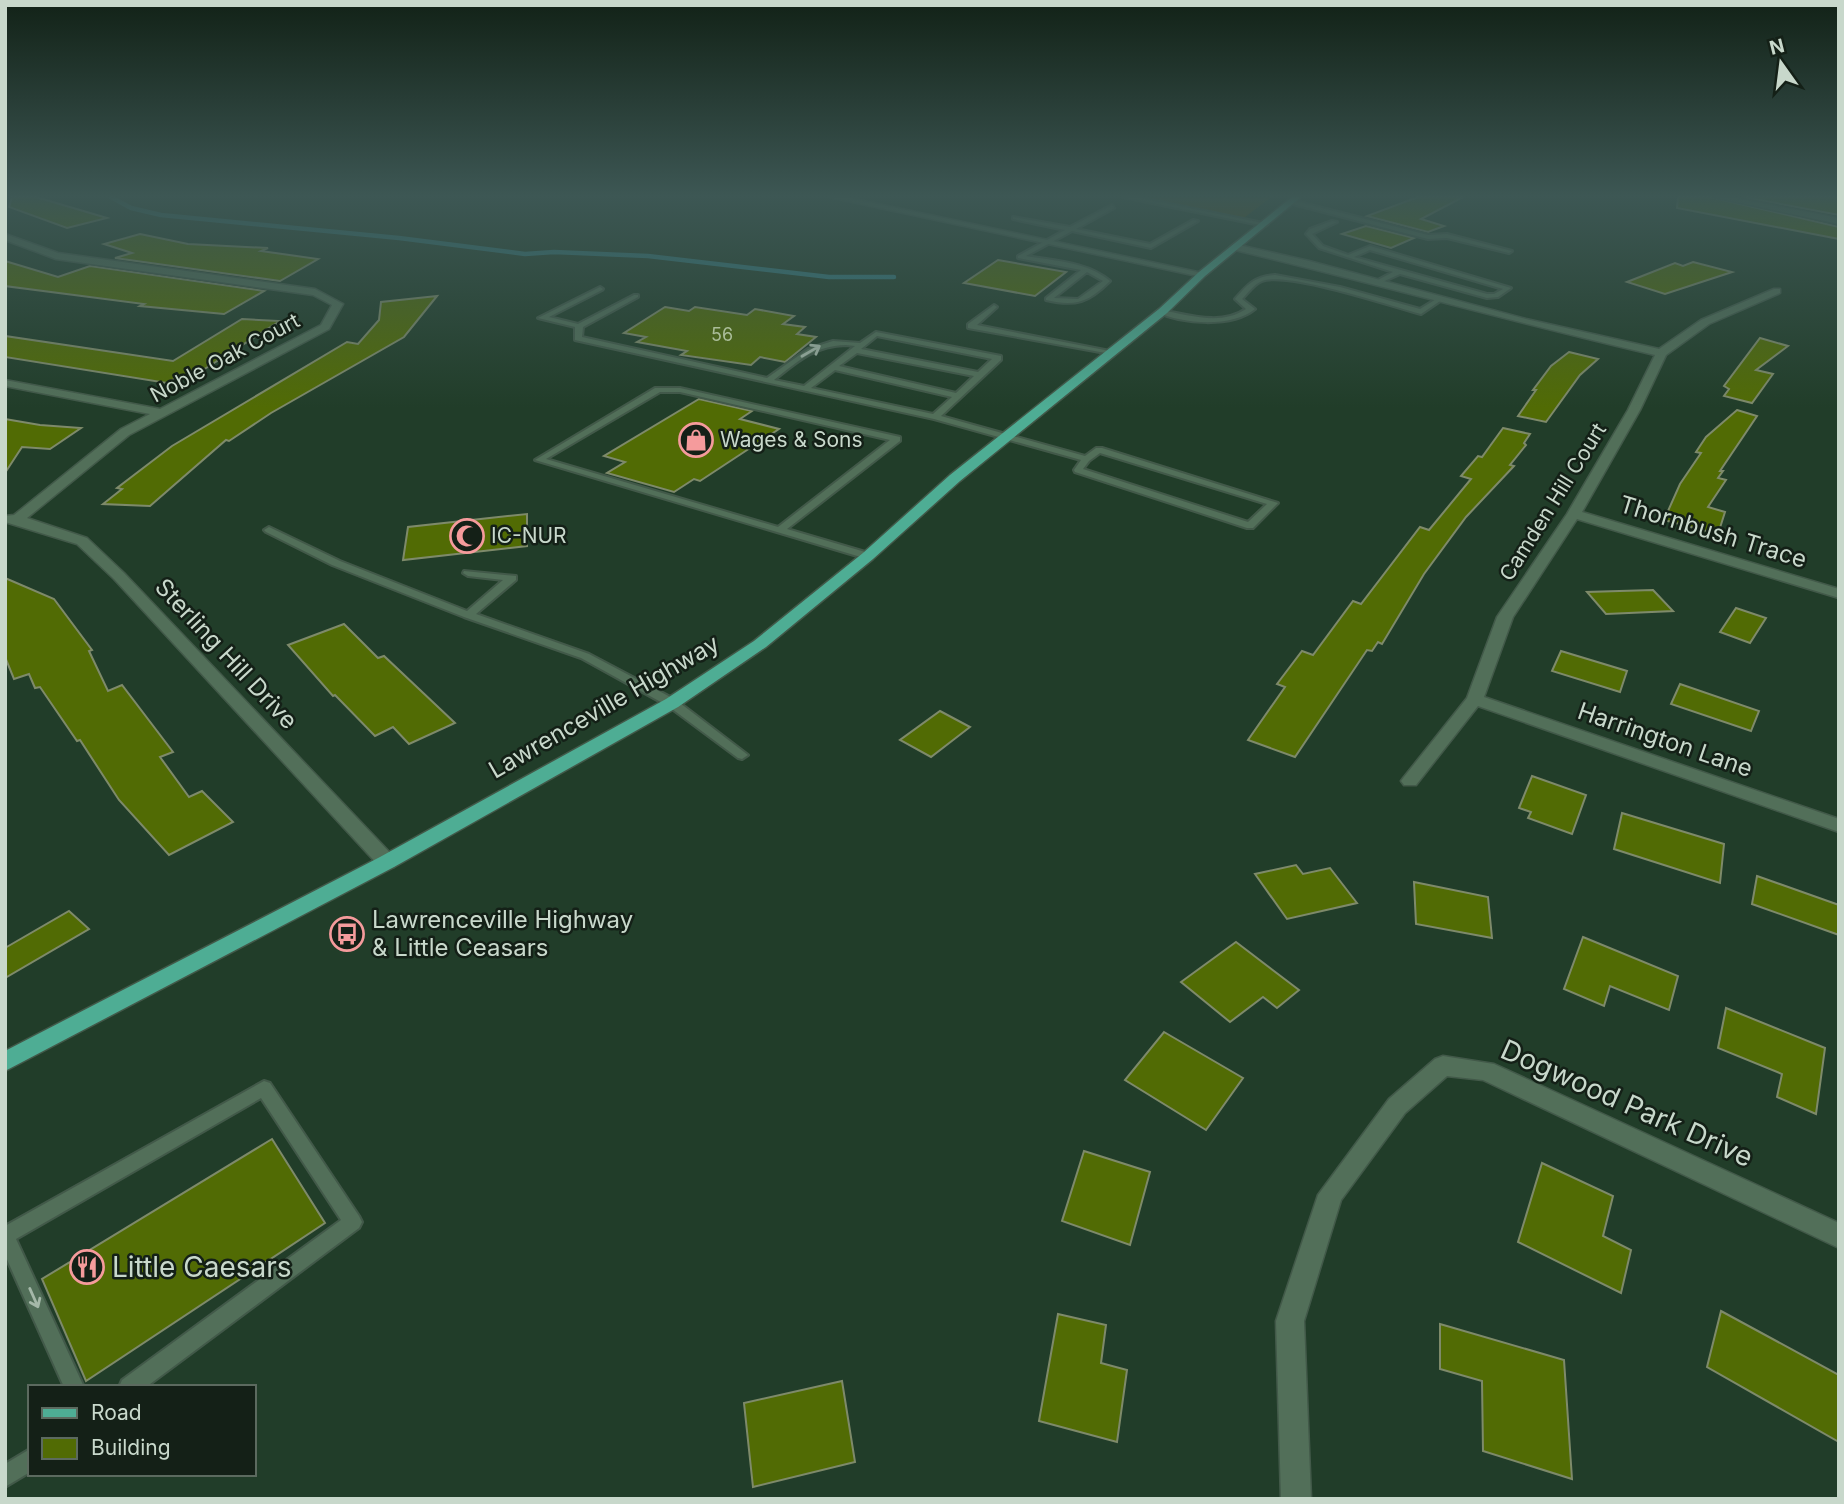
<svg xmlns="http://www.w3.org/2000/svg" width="1844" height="1504" font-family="Inter,sans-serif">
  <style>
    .green { fill: #564a09 }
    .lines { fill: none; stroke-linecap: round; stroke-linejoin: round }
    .stream { stroke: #347d84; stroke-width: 4.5 }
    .building { fill: #516b04; stroke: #7e8a6a; stroke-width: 2 }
    .lane-casing { stroke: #425949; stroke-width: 4 }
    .street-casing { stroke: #425949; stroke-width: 3 }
    .primary-casing { stroke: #425949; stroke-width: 3 }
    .lane { fill: #526f59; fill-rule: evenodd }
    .street { fill: #526f59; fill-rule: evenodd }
    .primary { fill: #4ead94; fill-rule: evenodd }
    .oneway { stroke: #a5b8a9 }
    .labels { text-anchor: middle; stroke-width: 5; stroke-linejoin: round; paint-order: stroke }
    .far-number-label { font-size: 18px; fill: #aabd99 }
    .far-street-label { font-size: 21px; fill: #c8d8cb; stroke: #142017 }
    .far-poi-label { font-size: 21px; fill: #c8d8cb; stroke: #142017; text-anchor: start }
    .street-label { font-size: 24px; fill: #c8d8cb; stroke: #142017 }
    .poi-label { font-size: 24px; fill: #c8d8cb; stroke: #142017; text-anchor: start }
    .near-street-label { font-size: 28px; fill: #c8d8cb; stroke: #142017 }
    .near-poi-label { font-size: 28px; fill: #c8d8cb; stroke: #142017; text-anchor: start }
  </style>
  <rect width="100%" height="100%" fill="#213d29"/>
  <polygon class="green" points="1117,197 1271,197 1240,221"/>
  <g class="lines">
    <polyline class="stream" points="111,197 131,208 161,215 399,238 525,254 554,252 648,256 829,277 894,277"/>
  </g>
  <g class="building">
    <polygon points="12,197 36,197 107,218 67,228 9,207"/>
    <polygon points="1418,197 1463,197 1421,219 1444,226 1428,232 1367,216"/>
    <polygon points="1678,197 1710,197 1839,227 1839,239 1677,208"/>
    <polygon points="1744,197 1839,197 1839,215"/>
    <polygon points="1366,226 1414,238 1391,248 1342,234"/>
    <polygon points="140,234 188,244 268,248 261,251 318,259 280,281 115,258 132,253 104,244"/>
    <polygon points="998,260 1066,272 1035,296 964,283"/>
    <polygon points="5,261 58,277 90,266 264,291 224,314 140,306 144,304 5,286"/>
    <polygon points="1693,262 1732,272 1665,294 1627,282 1675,263 1683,266"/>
    <polygon points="437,296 404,337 271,413 229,441 226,440 150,506 103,504 122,489 117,488 172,446 347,342 358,344 379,320 381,302"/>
    <polygon points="665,307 689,311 695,307 747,315 755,309 794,316 783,324 805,327 797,334 816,337 785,362 760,357 751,365 681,355 687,351 637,342 646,337 624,333"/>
    <polygon points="242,319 280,321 192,377 181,375 167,383 5,357 5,336 173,361"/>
    <polygon points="1760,338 1788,346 1756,370 1773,374 1752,403 1724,396 1729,389 1724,386"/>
    <polygon points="1569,352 1598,359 1580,375 1546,422 1518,416 1536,390 1533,390 1551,366"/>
    <polygon points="699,399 752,411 740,419 779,429 700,481 694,479 674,492 607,473 625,462 604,456"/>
    <polygon points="1737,410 1757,416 1720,471 1723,471 1718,478 1726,480 1708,507 1725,512 1718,534 1664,520 1680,484 1701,453 1696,452 1706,437"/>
    <polygon points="5,419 40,425 81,428 50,449 22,447 5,473"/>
    <polygon points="1503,428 1530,434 1524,443 1526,445 1510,465 1514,466 1466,517 1424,574 1382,644 1378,642 1372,651 1367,650 1295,757 1248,740 1285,687 1277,684 1302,651 1313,655 1353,601 1361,604 1420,527 1429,530 1471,479 1461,476 1478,456 1482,457"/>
    <polygon points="527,514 527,546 403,560 408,527"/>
    <polygon points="5,578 54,599 92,650 89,651 108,691 122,685 173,752 160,757 189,797 202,791 233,822 169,855 119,800 80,740 77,741 40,687 35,688 29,674 14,679 5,657"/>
    <polygon points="1653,590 1673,611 1606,614 1587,592"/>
    <polygon points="1736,608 1766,618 1750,643 1720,632"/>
    <polygon points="344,624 378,658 384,656 455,723 409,744 393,727 375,736 335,695 333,696 288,645"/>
    <polygon points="1561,651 1627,671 1620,692 1552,671"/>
    <polygon points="1680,684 1759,711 1751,731 1671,704"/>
    <polygon points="940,711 970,727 931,757 900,740"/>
    <polygon points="1532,776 1586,795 1572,834 1528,818 1531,812 1519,808"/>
    <polygon points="1622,813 1724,844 1720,883 1614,849"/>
    <polygon points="1296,865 1303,874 1330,868 1357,903 1287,919 1255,874"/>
    <polygon points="1757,876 1839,905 1839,935 1752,904"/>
    <polygon points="1414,882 1488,897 1492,938 1416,924"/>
    <polygon points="69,911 89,929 5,978 5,948"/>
    <polygon points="1583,937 1678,976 1669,1010 1610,986 1604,1006 1564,989"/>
    <polygon points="1236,942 1299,990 1277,1008 1263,997 1230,1022 1181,982"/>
    <polygon points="1726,1008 1825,1048 1816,1114 1777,1097 1782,1074 1718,1048"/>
    <polygon points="1164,1032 1243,1078 1206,1130 1125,1080"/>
    <polygon points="272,1139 325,1223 86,1381 42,1279"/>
    <polygon points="1084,1151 1150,1172 1130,1245 1062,1221"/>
    <polygon points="1542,1163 1613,1196 1603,1236 1631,1250 1621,1293 1518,1242"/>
    <polygon points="1721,1311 1839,1375 1839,1442 1707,1367"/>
    <polygon points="1058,1314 1106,1325 1101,1363 1127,1370 1117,1442 1039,1421"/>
    <polygon points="1440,1324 1564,1360 1572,1479 1483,1451 1482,1381 1440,1369"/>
    <polygon points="842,1381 855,1462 753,1487 744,1403"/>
  </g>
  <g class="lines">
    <g class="lane-casing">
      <g id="lane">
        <polygon points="1123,197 1135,197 1268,224 1265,226"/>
        <polygon points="1291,200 1428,235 1447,234 1512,251 1509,253 1447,238 1428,239 1289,203"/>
        <path d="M 1112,205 L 1114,208 L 1076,229 L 1150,244 L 1193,220 L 1198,221 L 1151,248 L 1072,231 L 1026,256 C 1055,261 1088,262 1110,281 C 1089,302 1076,307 1046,300 L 1046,298 L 1081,270 L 1018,258 L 1018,256 L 1065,230 L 1013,219 L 1013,217 L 1070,227 ZM 1087,272 L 1103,281 L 1078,299 L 1054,298 Z"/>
        <path d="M 1332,221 L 1337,222 L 1312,234 L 1323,246 L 1348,255 L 1370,246 L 1511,288 L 1498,297 L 1487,298 L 1400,274 L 1380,283 L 1376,283 L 1376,281 L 1393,272 L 1319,248 L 1306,234 L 1310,229 ZM 1370,250 L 1503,289 L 1494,294 L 1487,294 L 1354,257 Z"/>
        <path d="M 1275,275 L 1340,287 L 1420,309 L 1438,298 L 1443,299 L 1421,314 C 1391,306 1287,271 1262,281 C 1254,284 1248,293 1242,299 L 1255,309 C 1232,328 1182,324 1157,312 L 1161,310 C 1189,315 1221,326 1246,309 L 1235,299 C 1248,284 1254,277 1275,275 Z"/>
        <path d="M 600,287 L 603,289 L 602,290 L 549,317 L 578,324 L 634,295 L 638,295 L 638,297 L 583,327 L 582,337 L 767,378 L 808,349 L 833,341 L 860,343 L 876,332 L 1001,356 L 1001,360 L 941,416 L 1085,456 L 1096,448 L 1102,448 L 1278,503 L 1253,528 L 1247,528 L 1075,472 L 1074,470 L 1081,460 L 934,419 L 575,340 L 575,327 L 538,318 ZM 877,336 L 992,359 L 978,372 L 861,349 ZM 846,345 L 855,346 L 804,386 L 774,380 C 798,361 814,346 846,345 ZM 857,353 L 974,376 L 956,393 L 839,366 ZM 835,370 L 952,397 L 933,414 L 811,388 ZM 1100,453 L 1267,504 L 1248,522 L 1083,469 L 1089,461 Z"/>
        <polygon points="994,305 997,307 996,308 977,325 1115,352 1111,354 968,328 968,324"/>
        <path d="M 655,388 L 680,388 L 900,437 L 900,441 L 787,529 L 872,554 L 872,558 L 864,558 L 535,460 ZM 660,392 L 680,392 L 890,440 L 778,527 L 546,459 Z"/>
        <polygon points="269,527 340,561 467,611 503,580 468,576 463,573 464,571 516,576 516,580 476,614 589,654 676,700 748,755 742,759 738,758 668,706 581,658 464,617 332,565 266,532 264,530"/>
        <polygon points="264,1081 270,1083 359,1216 362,1222 359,1228 146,1387 119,1387 122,1380 341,1220 261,1098 16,1239 84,1387 64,1387 5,1255 5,1226"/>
        <polygon points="30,1449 30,1472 5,1487 5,1464"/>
      </g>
    </g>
    <g class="street-casing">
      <g id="street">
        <polygon points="829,197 845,197 1207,274 1202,277"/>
        <polygon points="1713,197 1730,197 1839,218 1839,224"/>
        <polygon points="5,234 58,253 315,289 343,304 329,329 129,435 27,518 87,538 124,573 394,857 397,862 394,867 380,867 114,579 77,544 5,522 5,516 14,515 121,429 150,414 5,386 5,380 160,409 321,325 332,305 313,295 56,259 5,240"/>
        <path d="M 1234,244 L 1309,261 L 1526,319 L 1659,349 L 1701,320 L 1774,289 L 1780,289 L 1780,293 L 1709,324 L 1666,355 L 1640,410 L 1582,512 L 1839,589 L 1839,598 L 1577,519 L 1513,617 L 1484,697 L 1839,819 L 1839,832 L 1478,706 L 1416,785 L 1404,785 L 1401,781 L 1404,777 L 1467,698 L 1497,617 L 1567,514 L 1628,410 L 1655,355 C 1513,322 1373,283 1231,249 L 1230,247 Z"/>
        <polygon points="1443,1056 1494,1064 1839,1223 1839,1248 1483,1080 1447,1076 1405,1113 1341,1200 1304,1321 1311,1499 1281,1499 1276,1321 1318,1195 1389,1099 1435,1059"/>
      </g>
    </g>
    <g class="primary-casing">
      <polygon id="primary" points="1292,197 1301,197 1205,276 1167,313 960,481 873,559 766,647 678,707 394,867 5,1071 5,1051 380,857 666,699 754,641 863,553 950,475 1159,309 1199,272"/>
    </g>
    <use href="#lane" class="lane"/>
    <use href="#street" class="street"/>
    <use href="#primary" class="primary"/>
  </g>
  <defs><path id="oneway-shaft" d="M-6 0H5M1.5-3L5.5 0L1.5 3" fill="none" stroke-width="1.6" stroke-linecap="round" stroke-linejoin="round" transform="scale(1.75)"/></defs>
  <g class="oneway">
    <use href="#oneway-shaft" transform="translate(811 351) rotate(-30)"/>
    <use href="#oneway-shaft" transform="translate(34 1298) rotate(66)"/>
  </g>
  <linearGradient id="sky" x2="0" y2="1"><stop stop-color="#122217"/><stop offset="0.48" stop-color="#3d5754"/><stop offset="1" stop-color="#3d5754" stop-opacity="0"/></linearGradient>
  <rect width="1844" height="408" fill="url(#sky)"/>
  <defs>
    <g id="shop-ring" transform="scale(1.75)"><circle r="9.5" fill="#142017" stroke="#f59b9c" stroke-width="1.5"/><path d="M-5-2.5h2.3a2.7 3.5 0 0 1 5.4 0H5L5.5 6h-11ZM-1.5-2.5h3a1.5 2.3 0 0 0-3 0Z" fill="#f59b9c"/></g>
    <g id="mosque-ring" transform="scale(1.75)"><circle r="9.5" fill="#142017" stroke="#f59b9c" stroke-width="1.5"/><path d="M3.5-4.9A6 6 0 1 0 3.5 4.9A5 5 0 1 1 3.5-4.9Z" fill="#f59b9c"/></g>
    <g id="bus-ring" transform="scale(1.75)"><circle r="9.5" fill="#142017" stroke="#f59b9c" stroke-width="1.5"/><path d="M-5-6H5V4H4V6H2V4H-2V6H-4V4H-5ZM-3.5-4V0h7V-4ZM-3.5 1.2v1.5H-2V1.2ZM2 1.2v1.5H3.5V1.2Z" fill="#f59b9c"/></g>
    <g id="restaurant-ring" transform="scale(1.75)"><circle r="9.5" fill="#142017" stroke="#f59b9c" stroke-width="1.5"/><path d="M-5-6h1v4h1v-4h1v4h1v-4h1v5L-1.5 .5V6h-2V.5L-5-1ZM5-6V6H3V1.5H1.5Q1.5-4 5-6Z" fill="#f59b9c"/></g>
  </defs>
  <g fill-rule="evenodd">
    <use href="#shop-ring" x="696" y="440"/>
    <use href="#mosque-ring" x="467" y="536"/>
    <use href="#bus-ring" x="347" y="934"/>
    <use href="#restaurant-ring" x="87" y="1267"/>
  </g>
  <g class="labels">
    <g class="far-number-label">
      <text x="722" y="341">56</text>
    </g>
    <g class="far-street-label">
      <text transform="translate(225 358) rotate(-28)" y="7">Noble Oak Court</text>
      <text transform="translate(1553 502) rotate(-58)" y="7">Camden Hill Court</text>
    </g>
    <g class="far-poi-label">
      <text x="720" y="447">Wages &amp; Sons</text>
      <text x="491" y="543">IC-NUR</text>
    </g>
    <g class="street-label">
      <text transform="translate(1713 532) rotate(17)" y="8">Thornbush Trace</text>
      <text transform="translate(226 654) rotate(47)" y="8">Sterling Hill Drive</text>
      <text transform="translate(604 707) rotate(-30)" y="8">Lawrenceville Highway</text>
      <text transform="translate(1665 740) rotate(19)" y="8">Harrington Lane</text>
    </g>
    <g class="poi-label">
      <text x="372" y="928">Lawrenceville Highway<tspan x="372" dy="28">&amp; Little Ceasars</tspan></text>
    </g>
    <g class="near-street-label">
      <text transform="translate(1627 1103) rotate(24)" y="10">Dogwood Park Drive</text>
    </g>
    <g class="near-poi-label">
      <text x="112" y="1277">Little Caesars</text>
    </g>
  </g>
  <rect width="1844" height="1504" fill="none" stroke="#c8d8cb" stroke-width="14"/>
  <rect x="28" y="1385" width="228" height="91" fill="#142017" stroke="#5c6a5f" stroke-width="2"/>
  <rect x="42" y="1408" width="35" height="10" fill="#4ead94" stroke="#5c6a5f" stroke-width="2"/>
  <text x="91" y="1420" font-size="21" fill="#c8d8cb">Road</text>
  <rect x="42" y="1438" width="35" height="21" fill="#516b04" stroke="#5c6a5f" stroke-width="2"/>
  <text x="91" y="1455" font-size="21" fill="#c8d8cb">Building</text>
  <g transform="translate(1781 63) rotate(346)" stroke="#142017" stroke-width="5" paint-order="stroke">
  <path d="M0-5L12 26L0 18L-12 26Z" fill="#c8d8cb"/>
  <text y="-10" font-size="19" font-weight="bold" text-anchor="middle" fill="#c8d8cb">N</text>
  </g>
</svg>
